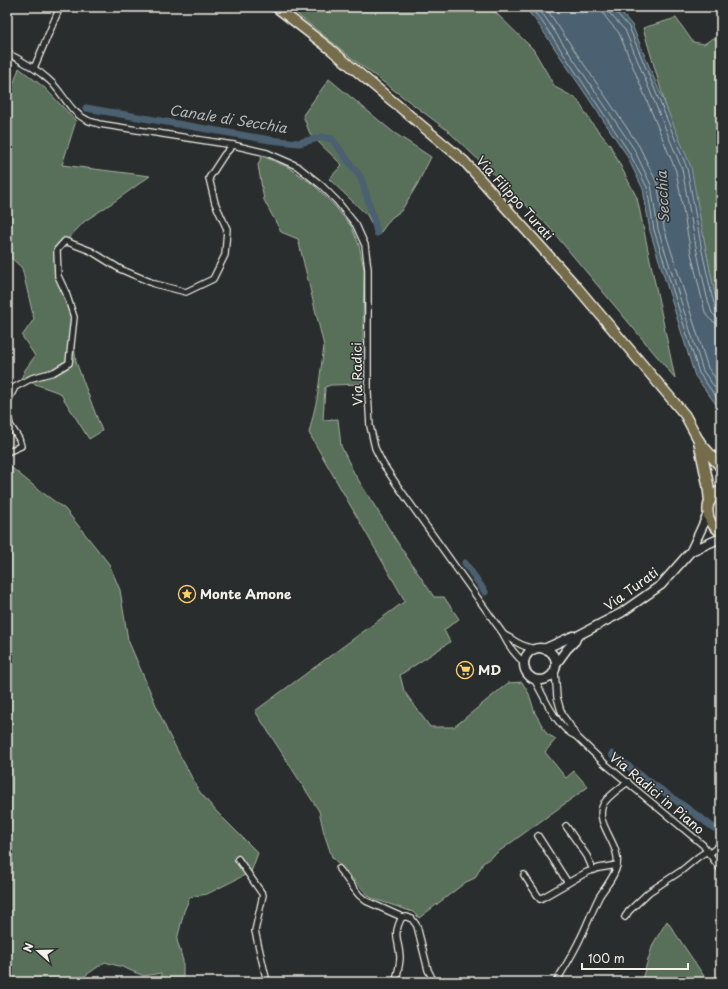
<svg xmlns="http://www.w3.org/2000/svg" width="728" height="989" font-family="'Playpen Sans',sans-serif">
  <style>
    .green { fill: #596f5a; stroke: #a6b0a1 }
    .water { fill: #4b616f; stroke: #8f9b9f }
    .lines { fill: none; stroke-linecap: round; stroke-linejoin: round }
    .shore { stroke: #b0b7b8; stroke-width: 1 }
    .canal { stroke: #4b616f; stroke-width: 7 }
    .street-casing { stroke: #f4f1e8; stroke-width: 8 }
    .secondary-casing { stroke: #f4f1e8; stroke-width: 11 }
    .primary-casing { stroke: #f4f1e8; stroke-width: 12 }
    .highway-casing { stroke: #f4f1e8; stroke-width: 13 }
    .street { stroke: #2a2d2e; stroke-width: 5.5 }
    .secondary { stroke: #2a2d2e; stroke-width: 8 }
    .primary { stroke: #746c4b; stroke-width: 9 }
    .highway { stroke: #746c4b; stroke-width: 10 }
    .labels { text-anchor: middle; stroke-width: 3; stroke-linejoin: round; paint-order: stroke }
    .street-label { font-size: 13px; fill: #f4f1e8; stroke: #2a2d2e }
    .poi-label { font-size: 13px; font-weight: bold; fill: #f4f1e8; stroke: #2a2d2e; text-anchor: start }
    .water-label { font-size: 14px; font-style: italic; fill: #b0b7b8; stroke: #2a2d2e }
  </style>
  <rect width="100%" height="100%" fill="#2a2d2e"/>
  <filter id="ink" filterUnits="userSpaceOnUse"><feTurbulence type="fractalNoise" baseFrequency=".025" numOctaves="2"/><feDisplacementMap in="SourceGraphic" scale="8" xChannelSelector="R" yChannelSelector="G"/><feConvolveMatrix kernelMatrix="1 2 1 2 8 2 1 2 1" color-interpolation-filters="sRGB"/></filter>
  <g filter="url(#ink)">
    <g class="green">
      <polygon points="288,7 490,7 533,49 555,87 577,99 591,122 610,145 637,198 675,378 548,226 447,130 358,63"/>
      <polygon points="676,18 693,42 704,44 713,38 721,42 721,315 715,295 706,250 690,167 666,107 643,28"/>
      <polygon points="19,68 45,88 76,121 62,165 150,176 115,201 85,221 57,250 58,276 74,317 73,336 76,362 102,431 89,439 60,393 21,379 25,370 35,356 22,336 34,319 22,268 7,254 7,90 11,91"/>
      <polygon points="329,79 393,132 431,157 417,185 401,211 391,218 378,236 367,215 329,179 342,165 310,134 303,115"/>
      <polygon points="262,156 288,167 314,185 333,204 351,226 359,245 364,269 362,384 331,385 325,387 323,420 338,419 341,446 354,473 403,551 434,597 444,597 459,619 444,630 450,642 400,675 404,691 430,727 454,727 508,683 522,682 529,694 535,713 547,734 556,739 545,752 566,778 574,771 588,787 483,863 475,878 466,882 419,918 413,912 371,898 332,857 324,833 319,811 255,711 405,601 309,433 317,399 324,346 298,239 281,232 264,200 258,165"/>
      <polygon points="7,464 39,490 65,509 109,564 120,590 128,640 168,733 199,791 216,811 258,853 251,872 207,894 190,897 184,911 177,940 183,961 183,982 162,982 161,973 144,976 122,967 105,962 76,982 7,982"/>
      <polygon points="667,921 708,982 641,982 653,944"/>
    </g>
    <polygon class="water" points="524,7 616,7 632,25 691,167 706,250 715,295 721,315 721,411 695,376 650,231 643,189 626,154 537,22"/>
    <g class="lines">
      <g class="shore">
        <polyline points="530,7 541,20 629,152 647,187 654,230 699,373 721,404"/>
        <polyline points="536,7 545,17 634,149 651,185 658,229 703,371 721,396"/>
        <polyline points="544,7 550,14 639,146 657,183 658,187 664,228 708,368 721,386"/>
        <path d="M 602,7 C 603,18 613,25 619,33 L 676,171 L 691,253 L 705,312 C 708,319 713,323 721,324"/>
        <polyline points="608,7 610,14 625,30 682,169 697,252 707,297 712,313 716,317 721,318"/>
        <polyline points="613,7 615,11 629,27 687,168 702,251 712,296 716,310 718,312 721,313"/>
      </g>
      <g class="canal">
        <polyline points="86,108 270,140 299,143 322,137 332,139 361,178 373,216 377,233"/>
        <polyline points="465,563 485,592"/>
        <path d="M 612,754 C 645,780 681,803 714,828"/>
      </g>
      <g class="street-casing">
        <g id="street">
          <path d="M 7,53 C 21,60 37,69 49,80 C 63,92 69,112 87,120 C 90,122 95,122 99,124 L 233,145 L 267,153 L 297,166 L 321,185 L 337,201 L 356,225 L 365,245 L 368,269 L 368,393 L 370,426 L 375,448 L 383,464 L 397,485 L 504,635 C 506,644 518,657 525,664"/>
          <polyline points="34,68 60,7"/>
          <polyline points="7,403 15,387 32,378 54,372 69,363 74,317 66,293 58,276 57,250 65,241 91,251 120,269 155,284 186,292 213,279 225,255 227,229 215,203 209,178 224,155 233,145"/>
          <polyline points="7,412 10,425 19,439 21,446 7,452"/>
          <path d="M 504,635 C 509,637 512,639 516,642 C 523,646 530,649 538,649"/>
          <path d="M 534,679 C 544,696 557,729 576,736 L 569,724 L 563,716 L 560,708 L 557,697 L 555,671"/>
          <polyline points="576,736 604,763 703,845 721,870"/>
          <polyline points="566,826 587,856 593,870"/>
          <polyline points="538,836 568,883"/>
          <polyline points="709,854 721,844"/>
          <polyline points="238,859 263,895 255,931 267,982"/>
          <polyline points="339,869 359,895 366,901 402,917"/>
          <polyline points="524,875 540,899 587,872 599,868 617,865"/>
          <polyline points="625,917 629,911 649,892 681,871 698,857 707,851"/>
          <path d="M 396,982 C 397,974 400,965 400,957 C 399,939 392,936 402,917 L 407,917 L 412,919 L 417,926 L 428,970 L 434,982"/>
          <path d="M 556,982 C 564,968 573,954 580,939 C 587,925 592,911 599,897 C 605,887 615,877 617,865 C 621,845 594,823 603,805 C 606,798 621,787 628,782"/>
        </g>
      </g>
      <g class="secondary-casing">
        <g id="secondary">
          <polyline points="691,551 721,538"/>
          <circle cx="540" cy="664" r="16"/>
          <polyline points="544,649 573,636 577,636 621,613 661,585 691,551 708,514"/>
          <polyline points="556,664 567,649 575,641 577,636"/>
        </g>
      </g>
      <g class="primary-casing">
        <g id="primary">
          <polyline points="276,7 329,48 464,161 576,286 685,415 699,441"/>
          <path d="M 721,490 C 703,499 704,522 721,532"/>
        </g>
      </g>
      <g class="highway-casing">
        <g id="highway">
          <polyline points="699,441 708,484 710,501"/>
          <polyline points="700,443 721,467"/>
        </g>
      </g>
      <use href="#street" class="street"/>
      <use href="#secondary" class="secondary"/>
      <use href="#primary" class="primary"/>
      <use href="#highway" class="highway"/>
    </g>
  </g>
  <defs>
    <g id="sight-ring" transform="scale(0.9)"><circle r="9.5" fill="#2a2d2e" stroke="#ffd166" stroke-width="1.5"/><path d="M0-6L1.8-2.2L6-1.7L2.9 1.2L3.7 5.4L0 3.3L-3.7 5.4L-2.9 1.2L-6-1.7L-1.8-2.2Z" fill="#ffd166"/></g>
    <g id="supermarket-ring" transform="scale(0.9)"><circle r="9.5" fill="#2a2d2e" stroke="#ffd166" stroke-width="1.5"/><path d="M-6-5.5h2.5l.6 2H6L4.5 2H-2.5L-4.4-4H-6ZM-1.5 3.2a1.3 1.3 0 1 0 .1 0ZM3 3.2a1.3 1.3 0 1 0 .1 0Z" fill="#ffd166"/></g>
  </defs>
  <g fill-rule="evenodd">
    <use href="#sight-ring" x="187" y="594"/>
    <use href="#supermarket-ring" x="465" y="670"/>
  </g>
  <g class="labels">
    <g class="street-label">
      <text transform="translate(515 198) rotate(48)" y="5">Via Filippo Turati</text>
      <text transform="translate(357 374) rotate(-91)" y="5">Via Radici</text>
      <text transform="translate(631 589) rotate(-36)" y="5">Via Turati</text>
      <text transform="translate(657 793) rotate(40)" y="5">Via Radici in Piano</text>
    </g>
    <g class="poi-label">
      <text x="200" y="599">Monte Amone</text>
      <text x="478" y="675">MD</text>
    </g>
    <g class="water-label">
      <text transform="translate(228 119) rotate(9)" y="5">Canale di Secchia</text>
      <text transform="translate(663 197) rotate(-93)" y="5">Secchia</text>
    </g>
  </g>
  <rect width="728" height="989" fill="none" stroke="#2a2d2e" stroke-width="24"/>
  <rect x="12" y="12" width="704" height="965" fill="none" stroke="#f4f1e8" stroke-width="1.5" filter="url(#ink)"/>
  <g transform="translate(38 951) rotate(290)" stroke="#2a2d2e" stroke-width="3" paint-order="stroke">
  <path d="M0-3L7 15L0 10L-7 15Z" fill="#f4f1e8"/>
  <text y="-6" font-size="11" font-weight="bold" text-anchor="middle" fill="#f4f1e8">N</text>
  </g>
  <path d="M582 963v6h106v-6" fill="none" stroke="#f4f1e8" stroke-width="2"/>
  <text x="588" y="963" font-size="12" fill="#f4f1e8" stroke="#2a2d2e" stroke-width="3" paint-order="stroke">100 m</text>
</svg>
